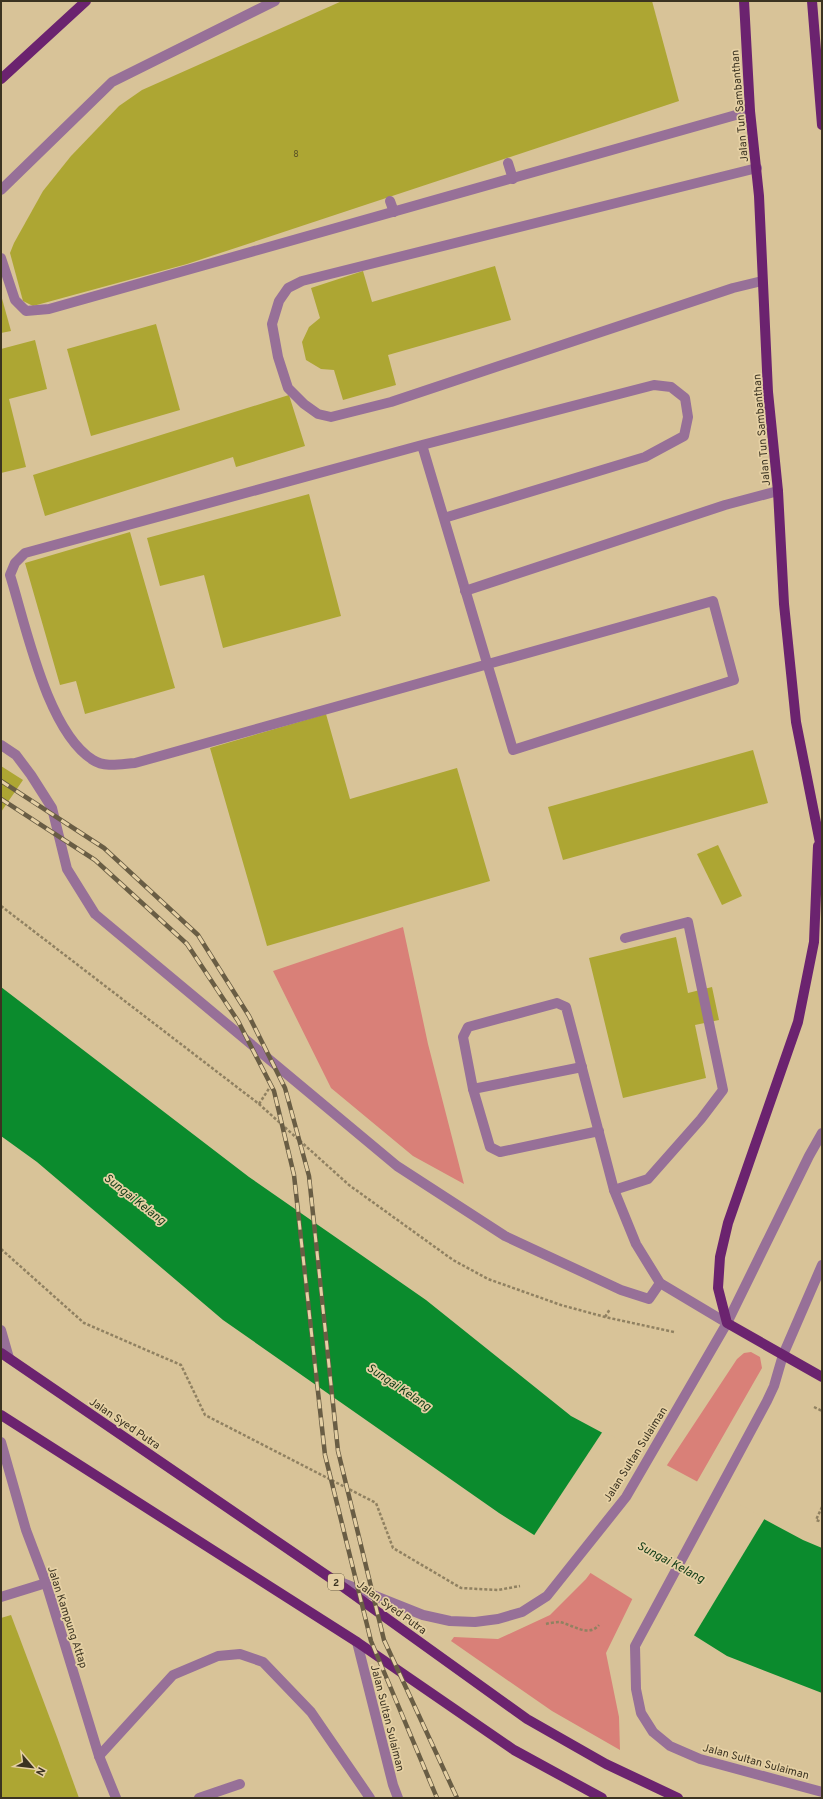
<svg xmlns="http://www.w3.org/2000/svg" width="823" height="1799" font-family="Overpass,sans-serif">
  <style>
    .green { fill: #d98078 }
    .water { fill: #0b8b2d }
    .pier { fill: #d8c398 }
    .building { fill: #ada633 }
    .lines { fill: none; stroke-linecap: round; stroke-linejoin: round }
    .path { stroke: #908161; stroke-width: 2.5; stroke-dasharray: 3 2; stroke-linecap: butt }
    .minor { stroke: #977098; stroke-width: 10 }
    .major { stroke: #6b236f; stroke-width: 10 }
    .rail-casing { stroke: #695d44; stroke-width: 4.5 }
    .rail { stroke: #e5d0a4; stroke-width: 3; stroke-dasharray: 9; stroke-linecap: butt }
    .labels { text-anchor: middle; stroke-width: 3.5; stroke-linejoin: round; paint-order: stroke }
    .number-label { font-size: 9px; fill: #585026 }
    .shield { fill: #e5d0a4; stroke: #6e6248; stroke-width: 1 }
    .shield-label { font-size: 10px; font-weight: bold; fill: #3b3321 }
    .street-label { font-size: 11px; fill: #3b3321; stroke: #e5d0a4 }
    .water-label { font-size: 12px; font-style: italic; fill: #103b16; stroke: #e5d0a4 }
  </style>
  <rect width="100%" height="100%" fill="#d8c398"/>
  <g class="green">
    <polygon points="403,927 428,1044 464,1184 413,1156 331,1088 273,971"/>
    <polygon points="751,1352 760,1357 762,1368 647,1569 606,1653 619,1717 620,1750 552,1711 451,1641 454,1637 498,1639 550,1615 586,1579 638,1509 737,1359 744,1353"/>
  </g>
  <polygon class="water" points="1,987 249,1177 426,1300 571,1416 803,1540 822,1548 822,1693 727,1656 499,1513 223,1320 37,1162 1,1136"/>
  <polygon class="pier" points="603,1431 765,1518 693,1637 533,1537"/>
  <g class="building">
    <polygon points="342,1 652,1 679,101 187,264 33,306 23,301 10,253 14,243 43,191 71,156 119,106 142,90"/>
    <polygon points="495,266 511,320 388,355 396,385 343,400 334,370 321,369 306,360 302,342 309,327 320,318 311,288 363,271 372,302"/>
    <polygon points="1,295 11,331 1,333"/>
    <polygon points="156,324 180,410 91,436 67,349"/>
    <polygon points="35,340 47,389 9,399 26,467 1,473 1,349"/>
    <polygon points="289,395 305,446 236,467 233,457 45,516 33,475"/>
    <polygon points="309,494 341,616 223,648 204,575 160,586 147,538"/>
    <polygon points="130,532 175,688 85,714 76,681 60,685 25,563"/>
    <polygon points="326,714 350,799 457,768 490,881 267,946 210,748"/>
    <polygon points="753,750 768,803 563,860 548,807"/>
    <polygon points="1,766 23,780 1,812"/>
    <polygon points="718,845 742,896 722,905 697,854"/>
    <polygon points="676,937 688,993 712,987 719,1020 695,1025 706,1078 623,1098 589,958"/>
    <polygon points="11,1615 57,1737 79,1798 1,1798 1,1618"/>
  </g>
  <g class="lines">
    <g class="path">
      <polyline points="1,906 259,1104 349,1185 453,1260 488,1279 561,1305 605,1317 674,1332"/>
      <polyline points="259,1104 270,1087"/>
      <polyline points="1,1249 84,1323 181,1365 205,1415 376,1503 393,1548 461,1588 498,1590 520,1586"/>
      <polyline points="605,1317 610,1309"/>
      <polyline points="814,1407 822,1411"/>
      <polyline points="822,1507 816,1520 822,1522"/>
      <path d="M 546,1624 C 550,1623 555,1622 559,1622 C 572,1624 588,1638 599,1625"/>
    </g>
    <g class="minor">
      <polyline points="508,163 513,179"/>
      <polyline points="757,168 302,281 288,288 279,301 272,324 278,357 288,388 304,404 318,414 331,417 391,402 733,288 762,281"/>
      <polyline points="1,190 112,82 275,1"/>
      <polyline points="390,201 394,212"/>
      <polyline points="1,258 15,300 26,311 49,309 750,111"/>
      <path d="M 422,445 L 513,750 L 734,680 L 713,601 L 135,763 C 121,764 105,768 93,760 C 47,731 26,626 10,575 L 15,563 L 25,553 L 422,445 L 654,385 L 671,387 L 685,398 L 688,417 L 684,436 L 645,457 L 444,518"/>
      <polyline points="465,591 725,505 778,491"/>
      <polyline points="1,745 16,755 31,775 52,808 67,869 95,914 397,1166 505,1236 621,1290 649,1299 660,1283"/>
      <polyline points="473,1089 582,1067"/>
      <polyline points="599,1131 500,1152 490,1147 473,1089 463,1037 468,1027 557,1003 566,1007 614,1190 636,1244 660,1283 727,1323"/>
      <polyline points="614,1190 648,1179 701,1119 723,1090 688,922 625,938"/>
      <polyline points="822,1265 783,1355 774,1386 767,1401 635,1646 636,1689 641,1713 653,1732 670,1746 700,1759 822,1792"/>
      <polyline points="1,1330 9,1358"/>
      <polyline points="1,1442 26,1530 46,1583 99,1756 116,1798"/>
      <polyline points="340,1582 423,1615 450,1621 475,1622 498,1619 522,1612 547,1596 626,1497 727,1323 809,1156 822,1133"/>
      <polyline points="1,1597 46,1583"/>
      <polyline points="357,1642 393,1785 398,1798"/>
      <polyline points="99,1756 173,1675 218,1656 240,1654 263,1662 311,1712 370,1798"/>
      <polyline points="199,1798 240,1784"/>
    </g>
    <g class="major">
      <polyline points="744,1 750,111 759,196 768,392 778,491 784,604 796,722 822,853"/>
      <polyline points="812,1 822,125"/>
      <polyline points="1,79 86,1"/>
      <polyline points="818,846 814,942 798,1022 728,1223 720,1257 718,1288 727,1323 822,1377"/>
      <polyline points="1,1353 332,1579 527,1719 606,1764 678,1798"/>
      <polyline points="1,1415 357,1642 514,1750 602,1798"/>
    </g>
    <g class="rail-casing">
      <g id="rail">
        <polyline points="1,781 104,848 198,935 249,1016 285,1088 309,1176 338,1451 384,1640 457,1798"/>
        <polyline points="1,799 95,860 187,944 238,1021 274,1091 294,1175 325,1455 371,1641 437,1798"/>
      </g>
    </g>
    <use href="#rail" class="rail"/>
  </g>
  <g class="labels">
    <g class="number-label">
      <text x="296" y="157">8</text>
    </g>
    <rect class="shield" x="328" y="1574" width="16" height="16" rx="3"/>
    <g class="shield-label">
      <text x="336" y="1586">2</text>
    </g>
    <g class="street-label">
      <text transform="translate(739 106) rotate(-95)" y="4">Jalan Tun Sambanthan</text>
      <text transform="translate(761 430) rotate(-95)" y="4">Jalan Tun Sambanthan</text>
      <text transform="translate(125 1423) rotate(34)" y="4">Jalan Syed Putra</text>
      <text transform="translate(635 1454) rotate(-58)" y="4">Jalan Sultan Sulaiman</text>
      <text transform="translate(392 1607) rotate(36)" y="4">Jalan Syed Putra</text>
      <text transform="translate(68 1617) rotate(72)" y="4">Jalan Kampung Attap</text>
      <text transform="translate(388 1718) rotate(76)" y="4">Jalan Sultan Sulaiman</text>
      <text transform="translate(756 1761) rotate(15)" y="4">Jalan Sultan Sulaiman</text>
    </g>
    <g class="water-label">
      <text transform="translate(135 1199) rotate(38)" y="4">Sungai Kelang</text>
      <text transform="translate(399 1387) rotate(34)" y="4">Sungai Kelang</text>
      <text transform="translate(671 1562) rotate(28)" y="4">Sungai Kelang</text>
    </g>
  </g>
  <rect width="823" height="1799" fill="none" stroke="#3b3321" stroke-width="4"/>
  <g transform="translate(32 1767) rotate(118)" stroke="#e5d0a4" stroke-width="3" paint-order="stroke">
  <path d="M0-3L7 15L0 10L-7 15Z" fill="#3b3321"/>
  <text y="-6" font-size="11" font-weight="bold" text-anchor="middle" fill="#3b3321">N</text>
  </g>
</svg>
